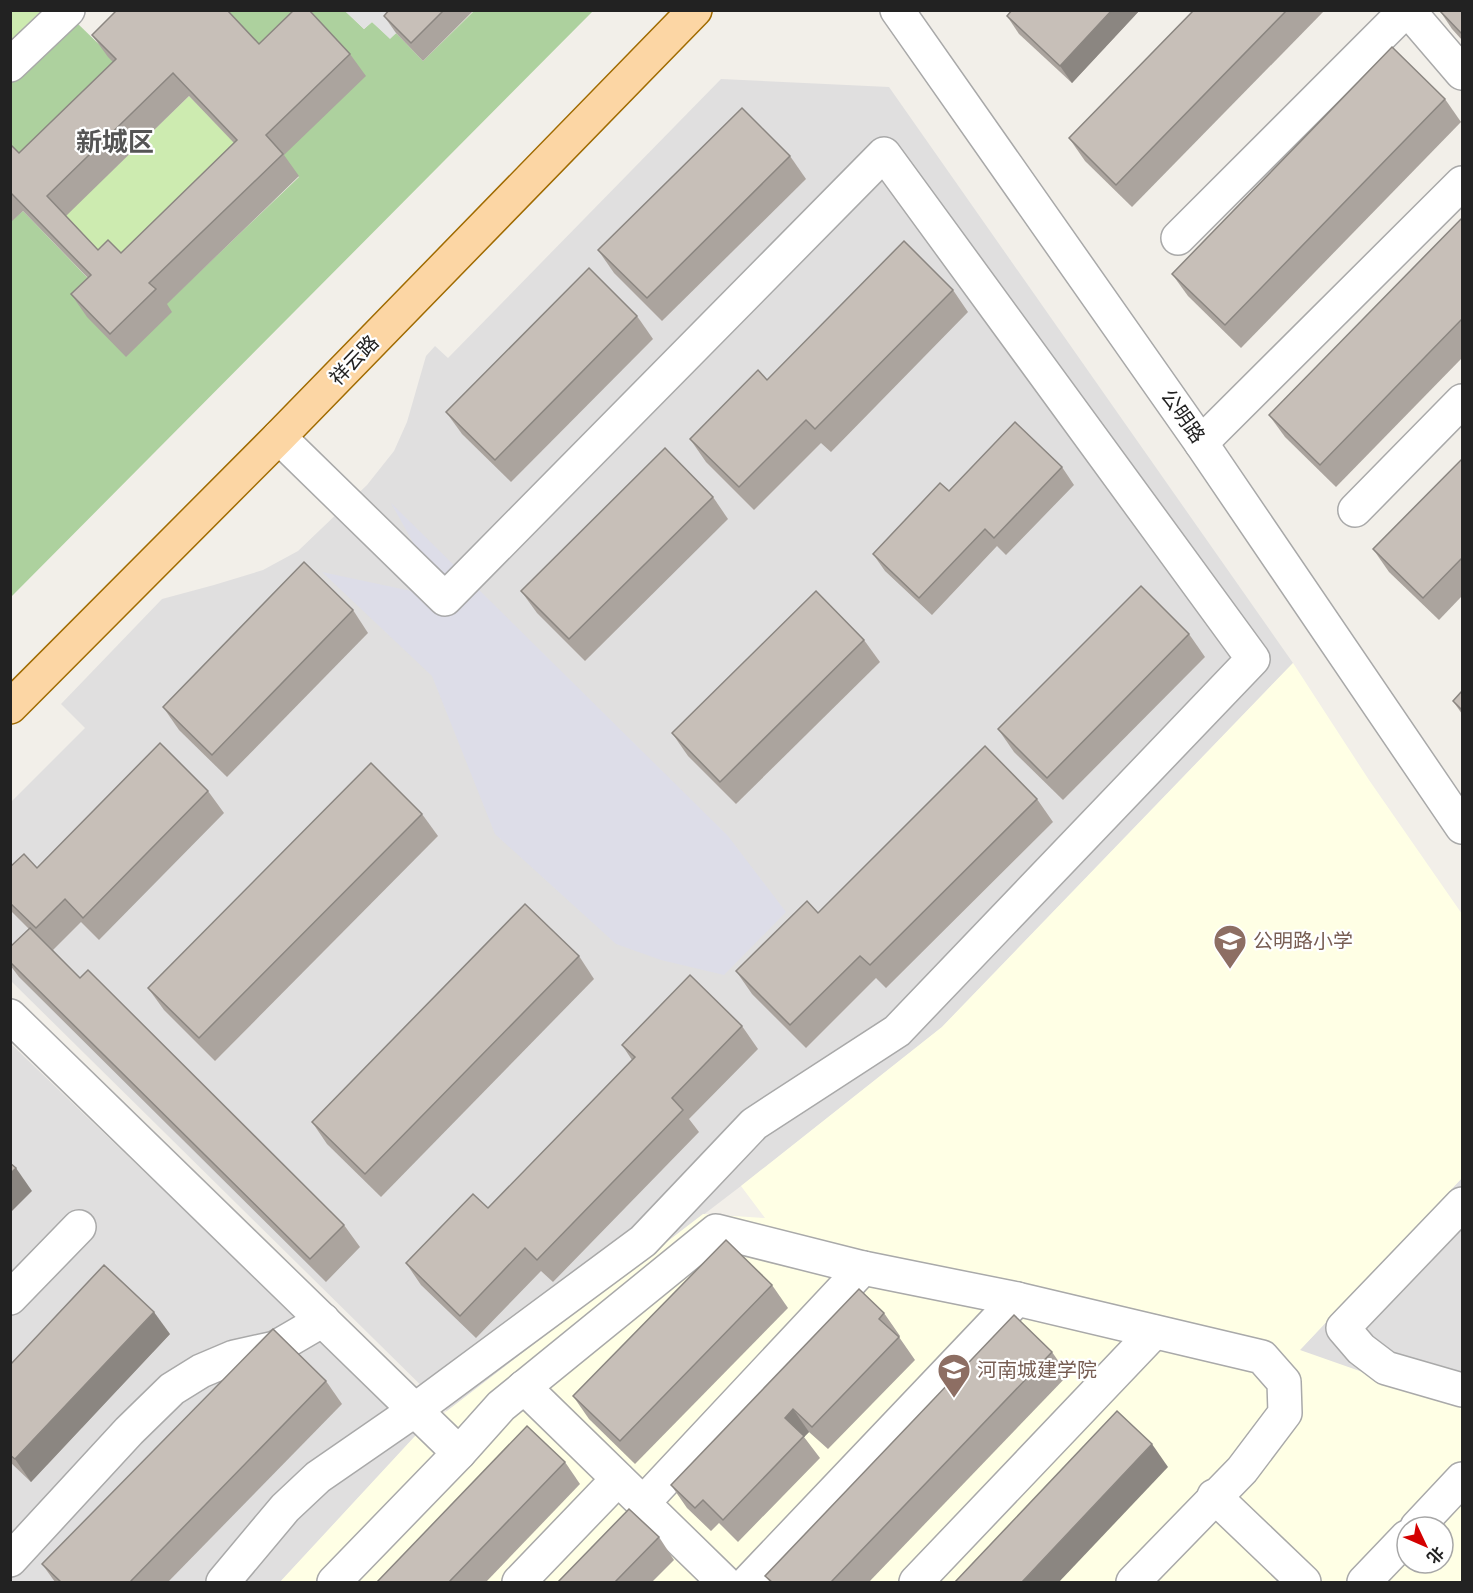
<svg xmlns="http://www.w3.org/2000/svg" width="1473" height="1593" font-family="'Roboto Condensed','Noto Sans SC',sans-serif">
  <style>
    .residential { fill: #e0dfdf }
    .education { fill: #ffffe5; fill-rule: evenodd }
    .grass { fill: #cdebb0 }
    .forest { fill: #add19e }
    .parking { fill: #e2e2e2 }
    .plaza { fill: #dddde8 }
    .lines { fill: none; stroke-linecap: round; stroke-linejoin: round }
    .minor-casing { stroke: #a9a9a9; stroke-width: 36 }
    .major-casing { stroke: #a06b00; stroke-width: 36 }
    .minor { stroke: #fff; stroke-width: 33 }
    .major { stroke: #fcd6a4; stroke-width: 33 }
    .wall { fill: #aba49e; fill-rule: evenodd }
    .shaded-wall { fill: #8b8681 }
    .building { fill: #c7bfb8; stroke: #8b8681; stroke-width: 1.5; fill-rule: evenodd }
    .labels { text-anchor: middle; stroke-width: 4.5; stroke-linejoin: round; paint-order: stroke }
    .street-label { font-size: 20px; fill: #222; stroke: #fff }
    .education-label { font-size: 20px; fill: #785e54; stroke: #fff; text-anchor: start }
    .district-label { font-size: 26px; font-weight: bold; fill: #555; stroke: #fff }
  </style>
  <rect width="100%" height="100%" fill="#f2efe9"/>
  <g class="residential">
    <polygon points="721,79 889,87 1293,663 942,1027 741,1186 447,1411 11,981 10,803 85,728 61,704 162,599 214,585 263,570 298,551 367,485 394,451 407,422 426,356 435,346 448,358"/>
    <polygon points="10,1043 417,1434 280,1582 11,1582"/>
    <polygon points="1462,1178 1462,1404 1428,1395 1299,1351"/>
  </g>
  <path class="education" d="M 1293,663 L 1369,780 L 1462,914 L 1462,1178 L 1300,1350 L 1428,1395 L 1462,1404 L 1462,1582 L 280,1582 L 417,1434 L 703,1214 L 765,1218 L 741,1186 L 942,1027 ZM 1407,1527 L 1443,1527 L 1443,1563 L 1407,1563 Z"/>
  <g class="grass">
    <polygon points="11,11 44,11 11,42"/>
    <polygon points="189,96 253,162 114,272 62,219"/>
  </g>
  <g class="forest">
    <polygon points="229,11 345,11 364,29 372,22 390,38 396,33 423,61 474,11 593,11 11,597 11,221 23,211 107,298 165,305 299,177 281,158 275,67 225,15"/>
    <polygon points="75,21 110,55 132,82 11,163 11,81"/>
  </g>
  <polygon class="parking" points="345,11 419,11 390,39 372,22 364,29"/>
  <polygon class="plaza" points="391,503 728,836 786,912 724,975 661,960 616,944 495,834 432,676 322,572 444,598"/>
  <g class="lines">
    <g class="minor-casing">
      <g id="minor">
        <polyline points="897,10 1201,443 1462,827"/>
        <polyline points="1408,10 1462,73"/>
        <polyline points="10,65 68,10"/>
        <polyline points="1178,238 1406,10"/>
        <polyline points="1201,443 1462,183"/>
        <polyline points="1355,510 1462,401"/>
        <polyline points="10,1016 459,1453"/>
        <polyline points="1462,1204 1343,1328 1361,1349 1386,1368 1462,1390"/>
        <polyline points="10,1298 79,1227"/>
        <polyline points="524,1387 724,1582"/>
        <polyline points="1214,1496 1304,1582"/>
        <polyline points="643,1503 863,1268"/>
        <polyline points="1417,1527 1462,1479"/>
        <polyline points="10,1560 129,1431 172,1389 201,1371 234,1357 275,1348 323,1320"/>
        <polyline points="223,1582 285,1508 318,1477 415,1410 643,1241 754,1124 897,1031 1253,659 884,154 445,599 279,437"/>
        <polyline points="334,1582 459,1453 501,1406 716,1231 863,1268 1017,1299 1262,1357 1284,1382 1285,1413 1242,1470 1133,1582"/>
        <polyline points="519,1582 618,1479"/>
        <polyline points="748,1582 1017,1299"/>
        <polyline points="916,1582 1154,1332"/>
        <polyline points="1364,1582 1407,1537"/>
      </g>
    </g>
    <g class="major-casing">
      <polyline id="major" points="10,707 279,437 695,10"/>
    </g>
    <use href="#minor" class="minor"/>
    <use href="#major" class="major"/>
  </g>
  <g class="wall">
    <path d="M 117,10 L 229,10 L 228,12 L 259,44 L 350,54 L 366,76 L 284,155 L 299,176 L 167,304 L 172,312 L 126,357 L 87,317 L 71,294 L 88,278 L 23,211 L 11,222 L 10,221 L 10,144 L 19,153 L 113,62 L 108,57 L 92,35 ZM 189,96 L 234,143 L 121,253 L 98,250 L 66,216 Z"/>
    <polygon points="389,10 474,10 423,61 396,33 384,16"/>
    <polygon points="1140,10 1072,83 1019,34 1007,16"/>
    <polygon points="1194,10 1325,10 1132,207 1085,161 1069,138"/>
    <polygon points="1462,10 1462,40 1452,29 1440,11"/>
    <polygon points="1445,99 1461,122 1241,348 1188,296 1172,274"/>
    <polygon points="790,156 806,179 662,321 614,273 598,250"/>
    <polygon points="1462,218 1462,358 1336,487 1285,437 1269,415"/>
    <polygon points="953,290 968,312 831,452 821,443 754,510 706,462 690,439 767,380"/>
    <polygon points="637,316 653,339 511,482 462,434 446,412"/>
    <polygon points="1462,459 1462,596 1439,620 1389,572 1373,549"/>
    <polygon points="1062,467 1074,485 1006,555 997,546 932,615 885,571 873,554 949,491"/>
    <polygon points="713,497 728,519 585,661 537,613 521,591"/>
    <polygon points="353,610 368,633 227,777 179,730 163,707"/>
    <polygon points="1189,634 1205,657 1063,800 1014,752 998,729"/>
    <polygon points="864,640 880,662 736,804 688,756 672,733"/>
    <polygon points="1462,691 1462,714 1453,701"/>
    <polygon points="208,791 224,813 99,940 81,922 53,950 80,978 344,1225 360,1247 326,1282 19,977 10,965 10,947 29,929 10,910 10,867 37,868"/>
    <polygon points="1037,799 1053,822 886,988 876,978 806,1048 752,994 736,971 818,913"/>
    <polygon points="422,814 438,836 215,1061 164,1010 148,988"/>
    <polygon points="579,956 594,979 381,1197 327,1144 312,1122"/>
    <polygon points="742,1026 758,1049 689,1119 699,1132 553,1282 541,1271 476,1338 421,1285 406,1263 488,1208 632,1060 622,1045"/>
    <polygon points="772,1285 788,1308 635,1464 589,1419 573,1396"/>
    <polygon points="884,1313 900,1336 899,1337 915,1360 828,1449 809,1432 804,1437 820,1458 738,1542 719,1523 711,1531 687,1508 671,1485"/>
    <polygon points="170,1334 31,1482 10,1462 10,1365"/>
    <polygon points="1052,1352 1068,1375 869,1582 770,1582 765,1576"/>
    <polygon points="326,1381 342,1404 168,1582 55,1582 42,1564"/>
    <polygon points="565,1462 580,1484 486,1582 377,1582"/>
    <polygon points="659,1537 674,1560 652,1582 558,1582"/>
  </g>
  <g class="shaded-wall">
    <polygon points="1112,10 1140,10 1072,83 1060,66"/>
    <polygon points="16,1168 32,1191 10,1213 10,1174"/>
    <polygon points="154,1312 170,1334 31,1482 15,1459"/>
    <polygon points="793,1409 809,1432 804,1437 785,1418"/>
    <polygon points="1152,1444 1168,1467 1059,1582 1022,1582"/>
  </g>
  <g class="building">
    <path d="M 117,10 L 227,10 L 259,44 L 294,10 L 309,10 L 350,54 L 266,135 L 283,154 L 149,283 L 156,289 L 110,334 L 71,294 L 91,275 L 10,192 L 10,144 L 19,153 L 116,59 L 92,35 ZM 173,73 L 237,140 L 121,253 L 108,240 L 98,250 L 47,196 Z"/>
    <polygon points="389,10 444,10 411,43 384,16"/>
    <polygon points="1012,10 1112,10 1060,66 1007,16"/>
    <polygon points="1194,10 1287,10 1116,185 1069,138"/>
    <polygon points="1441,10 1462,10 1462,34 1440,11"/>
    <polygon points="1392,47 1445,99 1225,325 1172,274"/>
    <polygon points="742,108 790,156 647,298 598,250"/>
    <polygon points="1462,218 1462,319 1320,465 1269,415"/>
    <polygon points="904,241 953,290 815,429 806,420 739,487 690,439 758,370 767,380"/>
    <polygon points="589,268 637,316 495,460 446,412"/>
    <polygon points="1015,422 1062,467 994,538 985,529 919,598 873,554 940,483 949,491"/>
    <polygon points="665,448 713,497 569,639 521,591"/>
    <polygon points="1462,459 1462,558 1423,598 1373,549"/>
    <polygon points="304,562 353,610 212,755 163,707"/>
    <polygon points="1141,586 1189,634 1047,778 998,729"/>
    <polygon points="816,591 864,640 720,782 672,733"/>
    <polygon points="1462,691 1462,710 1453,701"/>
    <polygon points="160,743 208,791 83,918 65,899 36,928 10,903 10,867 24,854 37,868"/>
    <polygon points="985,746 1037,799 870,965 860,956 790,1025 736,971 807,901 818,913"/>
    <polygon points="371,763 422,814 199,1038 148,988"/>
    <polygon points="525,904 579,956 365,1174 312,1122"/>
    <polygon points="30,928 80,978 88,970 344,1225 310,1259 10,962 10,947"/>
    <polygon points="690,975 742,1026 672,1098 683,1110 537,1260 525,1248 460,1316 406,1263 473,1194 488,1208 635,1057 622,1045"/>
    <polygon points="10,1163 16,1168 10,1174"/>
    <polygon points="726,1240 772,1285 620,1441 573,1396"/>
    <polygon points="104,1265 154,1312 15,1459 10,1455 10,1365"/>
    <polygon points="859,1289 884,1313 879,1319 899,1337 812,1427 793,1409 785,1418 804,1436 723,1520 703,1500 695,1508 671,1485"/>
    <polygon points="1014,1315 1052,1352 831,1582 772,1582 765,1576"/>
    <polygon points="273,1329 326,1381 130,1582 61,1582 42,1564"/>
    <polygon points="1117,1411 1152,1444 1022,1582 955,1582"/>
    <polygon points="527,1426 565,1462 449,1582 377,1582"/>
    <polygon points="629,1509 659,1537 615,1582 558,1582"/>
  </g>
  <defs>
    <g id="school-pin" transform="scale(1.725)"><path d="M0 17L-7.5 6A9.5 9.5 0 1 1 7.5 6Z" fill="#8d6e63" stroke="#fff"/><path d="M0-5L7-2L0 1L-7-2ZM-4 1L0 2.5L4 1V4Q0 6-4 4Z" fill="#fff"/></g>
    <g id="university-pin" transform="scale(1.725)"><path d="M0 17L-7.5 6A9.5 9.5 0 1 1 7.5 6Z" fill="#8d6e63" stroke="#fff"/><path d="M0-5L7-2L0 1L-7-2ZM-4 1L0 2.5L4 1V4Q0 6-4 4Z" fill="#fff"/></g>
  </defs>
  <g fill-rule="evenodd">
    <use href="#school-pin" x="1230" y="941"/>
    <use href="#university-pin" x="954" y="1370"/>
  </g>
  <g class="labels">
    <g class="street-label">
      <text transform="translate(354 360) rotate(-46)" y="7">祥云路</text>
      <text transform="translate(1183 416) rotate(55)" y="7">公明路</text>
    </g>
    <g class="education-label">
      <text x="1253" y="948">公明路小学</text>
      <text x="977" y="1377">河南城建学院</text>
    </g>
    <g class="district-label">
      <text x="115" y="151">新城区</text>
    </g>
  </g>
  <rect width="1473" height="1593" fill="none" stroke="#222222" stroke-width="24"/>
  <g transform="translate(1425 1545) rotate(134)"><circle r="28" fill="#ffffff" stroke="#a7a7a7" stroke-width="1.5"/>
  <path d="M0-4.5L10 22L0 15L-10 22Z" fill="#d40000"/>
  <text y="-9" font-size="16" font-weight="bold" text-anchor="middle" fill="#222222">北</text>
  </g>
</svg>
